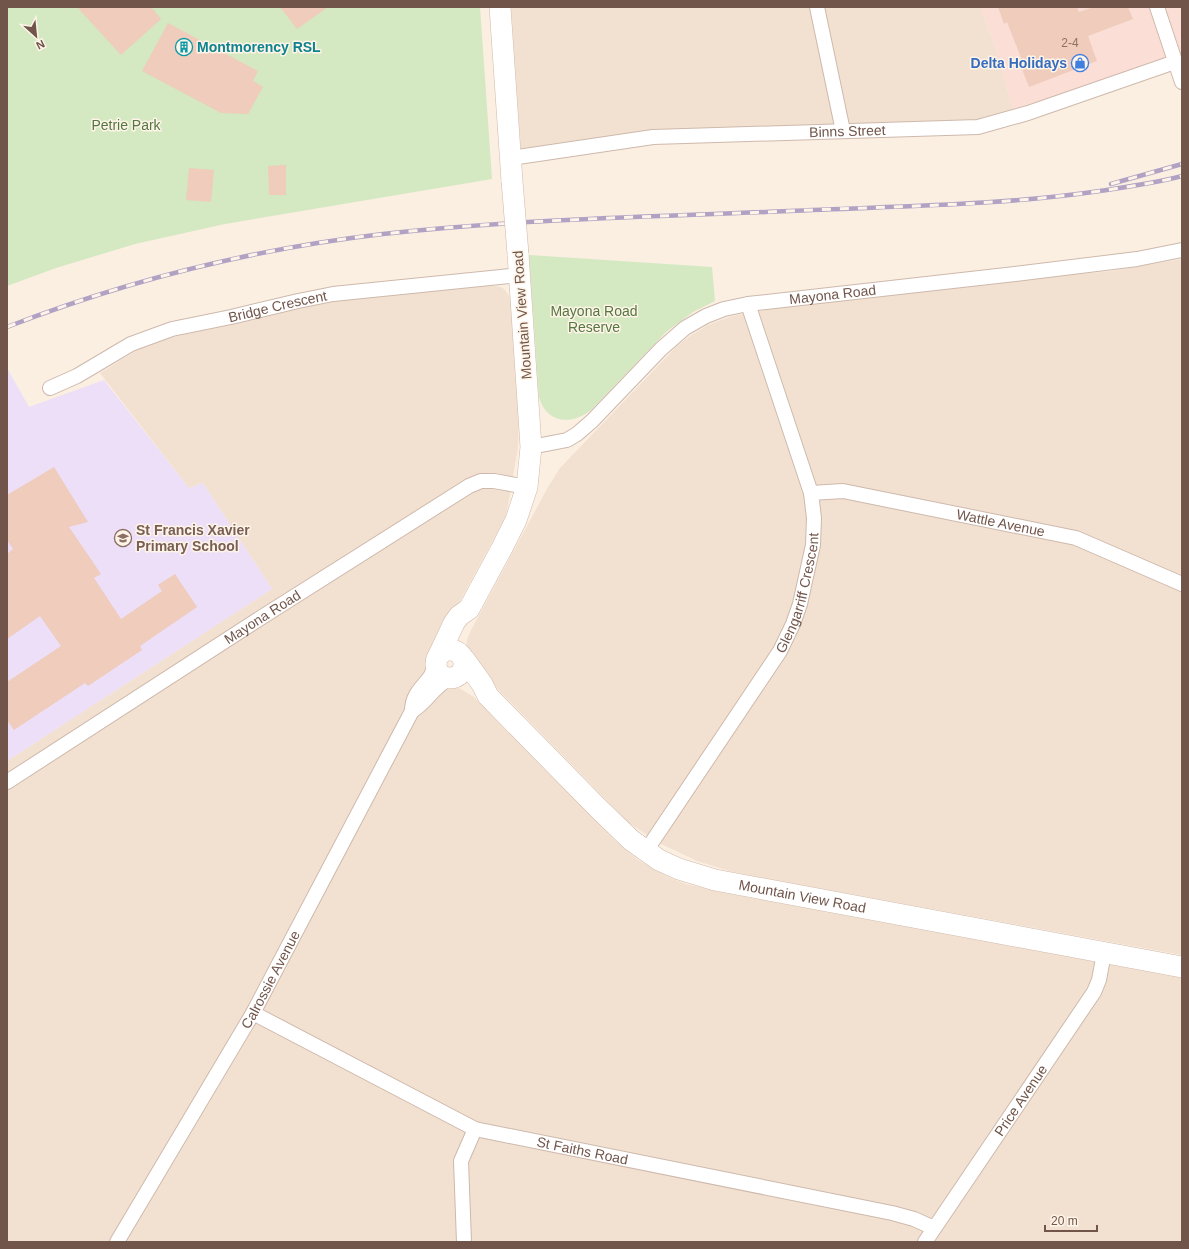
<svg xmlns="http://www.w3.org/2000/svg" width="1189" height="1249" font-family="Arial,sans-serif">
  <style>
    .residential { fill: #f2e1d1 }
    .commercial { fill: #fbded6 }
    .education { fill: #ecdff7 }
    .green { fill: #d4e8c1 }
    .building { fill: #efccbb }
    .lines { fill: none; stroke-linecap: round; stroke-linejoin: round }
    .street-casing { stroke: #ceb9ac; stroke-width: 16 }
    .secondary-casing { stroke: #d1b8a9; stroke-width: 22 }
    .street { stroke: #fff; stroke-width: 14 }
    .secondary { stroke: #fff; stroke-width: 21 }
    .rail-casing { stroke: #b1a2c3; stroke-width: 4.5 }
    .rail { stroke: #fef4e8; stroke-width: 3; stroke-dasharray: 9; stroke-linecap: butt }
    .secondary-bridge-casing { stroke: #d1b8a9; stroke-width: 22; stroke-linecap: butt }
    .secondary-bridge { stroke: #fff; stroke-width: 21 }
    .labels { text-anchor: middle; stroke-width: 3; stroke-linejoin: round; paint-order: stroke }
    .number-label { font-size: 12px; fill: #907366 }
    .culture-label { font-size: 14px; font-weight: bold; fill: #0d838f; stroke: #fef4e8; text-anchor: start }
    .shop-label { font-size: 14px; font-weight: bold; fill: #366cbe; stroke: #fef4e8; text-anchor: end }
    .park-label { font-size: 14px; fill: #557742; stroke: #fef4e8 }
    .street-label { font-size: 14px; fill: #71554a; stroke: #fef4e8 }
    .education-label { font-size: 14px; font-weight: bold; fill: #785e54; stroke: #fef4e8; text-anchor: start }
  </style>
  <rect width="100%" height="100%" fill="#fbefe2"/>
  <g class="residential">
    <polygon points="511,7 980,7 995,46 1013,109 978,127 843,127 521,151"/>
    <polygon points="1182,259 1182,955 753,876 729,871 697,861 657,842 628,822 488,679 468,654 466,647 467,640 470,632 548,487 560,468 676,347 687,338 708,325 732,316 783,307 978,284 1112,271"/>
    <polygon points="490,285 501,287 504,289 510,297 511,303 519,416 518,448 507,511 504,520 431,654 432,674 445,686 459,688 474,697 613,839 638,860 668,877 686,884 725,893 1182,978 1182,1242 7,1242 7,761 272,589 203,483 189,488 100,373 139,349 164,339 252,320 305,307 348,299"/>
  </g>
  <polygon class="commercial" points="980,7 1182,7 1182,74 1176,59 1013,109 995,46"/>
  <polygon class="education" points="7,368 29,407 104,380 189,488 203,483 272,589 7,761"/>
  <g class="green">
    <polygon points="7,7 480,7 492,179 225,224 135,244 56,268 7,286"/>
    <path d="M 529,255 L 712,267 L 715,301 L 693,312 L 666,332 L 591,410 C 571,426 546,423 539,397 Z"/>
  </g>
  <g class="building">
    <polygon points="77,7 151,7 161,19 121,55"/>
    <polygon points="280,7 328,7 297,29"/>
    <polygon points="998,7 1077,7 1079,12 1094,7 1128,7 1133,19 1088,36 1097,61 1029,87 1022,69 1025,68 1007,22 1004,24"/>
    <polygon points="168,23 258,71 253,81 263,87 248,114 221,113 142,71"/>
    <polygon points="286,165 286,195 269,195 268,166"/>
    <polygon points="189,168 214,170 211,202 186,200"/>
    <polygon points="54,467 88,522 69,527 101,574 94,578 121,619 162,591 158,585 175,574 197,607 140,646 142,650 88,686 85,683 14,730 7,720 7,682 61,646 40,616 7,639 7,554 13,549 7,540 7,495"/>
  </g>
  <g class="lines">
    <g class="street-casing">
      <g id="street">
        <polyline points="817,7 843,131"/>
        <polyline points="1157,7 1182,82"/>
        <path id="s1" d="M 511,158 L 653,137 L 978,127 L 1028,113 L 1175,62"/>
        <path id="s2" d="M 50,388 L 77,376 L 131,344 L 172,329 L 231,317 L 298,301 L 333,294 L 519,275"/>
        <path id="s3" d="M 531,447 L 567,440 L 577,434 L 592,421 L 661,349 L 685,328 L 706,316 L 724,309 L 748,304 L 1015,274 L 1137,259 L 1182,250"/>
        <path id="s4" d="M 811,493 L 843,491 L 1076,538 L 1182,584"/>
        <path d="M 412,711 C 427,702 433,687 450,678"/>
        <path id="s5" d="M 7,782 L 262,617 L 469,486 L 481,481 L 494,481 L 527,487"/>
        <path id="s6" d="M 646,851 L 780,651 L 793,624 L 800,604 L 813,545 L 814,518 L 811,493 L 748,304"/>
        <path id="s7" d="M 253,1013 L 475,1129 L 892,1213 L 914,1219 L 934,1228"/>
        <path id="s8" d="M 117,1242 L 253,1013 L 412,711 C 412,695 421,689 430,677 C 433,672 434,667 436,662"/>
        <polyline points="464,1242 461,1161 475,1129"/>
        <path id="s9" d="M 925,1242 L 1094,992 L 1099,980 L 1104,953"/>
      </g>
    </g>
    <g class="secondary-casing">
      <g id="secondary">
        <polyline points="500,7 512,181"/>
        <circle cx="450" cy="664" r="14"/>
        <polyline points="438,657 454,623 459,616 469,609 502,548 516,520 527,487 531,447 518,254"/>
        <path id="s10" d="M 464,659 L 482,684 L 488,696 L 598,808 L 631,840 L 659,860 L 679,869 L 715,880 L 1182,967"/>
      </g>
    </g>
    <use href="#street" class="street"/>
    <use href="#secondary" class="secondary"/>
    <g class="rail-casing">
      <g id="rail">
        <polyline points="1111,184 1182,164"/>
        <path d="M 7,327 C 128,280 254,249 383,234 C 518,219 654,217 789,211 C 893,206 997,206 1100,191 C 1127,187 1155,183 1182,176"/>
      </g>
    </g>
    <use href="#rail" class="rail"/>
    <g class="secondary-bridge-casing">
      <polyline id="secondary-bridge" points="512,181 518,254"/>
    </g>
    <use href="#secondary-bridge" class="secondary-bridge"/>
  </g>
  <defs>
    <g id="building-ring" transform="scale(0.9)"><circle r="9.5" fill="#fef4e8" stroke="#0f9aa8" stroke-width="1.5"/><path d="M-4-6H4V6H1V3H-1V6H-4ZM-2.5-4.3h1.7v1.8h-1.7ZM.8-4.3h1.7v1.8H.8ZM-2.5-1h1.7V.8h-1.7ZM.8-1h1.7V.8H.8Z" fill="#0f9aa8"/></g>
    <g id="shop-ring" transform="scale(0.9)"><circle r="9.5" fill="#fef4e8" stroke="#3f7fe0" stroke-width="1.5"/><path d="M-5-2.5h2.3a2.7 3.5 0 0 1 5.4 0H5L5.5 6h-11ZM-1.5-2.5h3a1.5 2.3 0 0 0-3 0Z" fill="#3f7fe0"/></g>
    <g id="school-ring" transform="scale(0.9)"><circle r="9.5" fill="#fef4e8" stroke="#8d6e63" stroke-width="1.5"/><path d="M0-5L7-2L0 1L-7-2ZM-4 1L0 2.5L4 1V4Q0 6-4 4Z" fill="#8d6e63"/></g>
  </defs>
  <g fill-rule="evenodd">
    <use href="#building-ring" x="184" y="47"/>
    <use href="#shop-ring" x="1080" y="63"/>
    <use href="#school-ring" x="123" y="538"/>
  </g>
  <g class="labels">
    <g class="number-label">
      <text x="1070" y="47">2-4</text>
    </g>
    <g class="culture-label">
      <text x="197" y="52">Montmorency RSL</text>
    </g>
    <g class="shop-label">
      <text x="1067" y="68">Delta Holidays</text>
    </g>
    <g class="park-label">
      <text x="126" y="130">Petrie Park</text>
      <text x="594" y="316">Mayona Road<tspan x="594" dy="16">Reserve</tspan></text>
    </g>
    <g class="street-label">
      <text dy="5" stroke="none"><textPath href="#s1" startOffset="338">Binns Street</textPath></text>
      <text dy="5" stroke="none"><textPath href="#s3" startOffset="353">Mayona Road</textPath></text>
      <text dy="5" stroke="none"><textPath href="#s2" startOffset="244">Bridge Crescent</textPath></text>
      <text transform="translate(522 315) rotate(-94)" y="5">Mountain View Road</text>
      <text dy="5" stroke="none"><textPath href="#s4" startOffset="193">Wattle Avenue</textPath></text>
      <text dy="5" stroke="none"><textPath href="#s6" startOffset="302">Glengarriff Crescent</textPath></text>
      <text dy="5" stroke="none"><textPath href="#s5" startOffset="304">Mayona Road</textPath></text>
      <text dy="5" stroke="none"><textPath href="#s10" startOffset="430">Mountain View Road</textPath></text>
      <text dy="5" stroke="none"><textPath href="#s8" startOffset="304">Calrossie Avenue</textPath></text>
      <text dy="5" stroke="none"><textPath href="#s9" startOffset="171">Price Avenue</textPath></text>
      <text dy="5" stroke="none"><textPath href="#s7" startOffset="360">St Faiths Road</textPath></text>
    </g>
    <g class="education-label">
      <text x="136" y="535">St Francis Xavier<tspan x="136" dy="16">Primary School</tspan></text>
    </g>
  </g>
  <rect width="1189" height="1249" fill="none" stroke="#71554a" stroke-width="16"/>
  <g transform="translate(36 36) rotate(153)" stroke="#fef4e8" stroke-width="3" paint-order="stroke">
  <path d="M0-3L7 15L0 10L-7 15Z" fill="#71554a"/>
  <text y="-6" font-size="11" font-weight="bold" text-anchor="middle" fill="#71554a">N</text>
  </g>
  <path d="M1045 1225v6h52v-6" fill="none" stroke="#71554a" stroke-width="2"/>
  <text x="1051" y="1225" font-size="12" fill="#71554a" stroke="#fef4e8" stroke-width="3" paint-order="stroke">20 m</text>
</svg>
